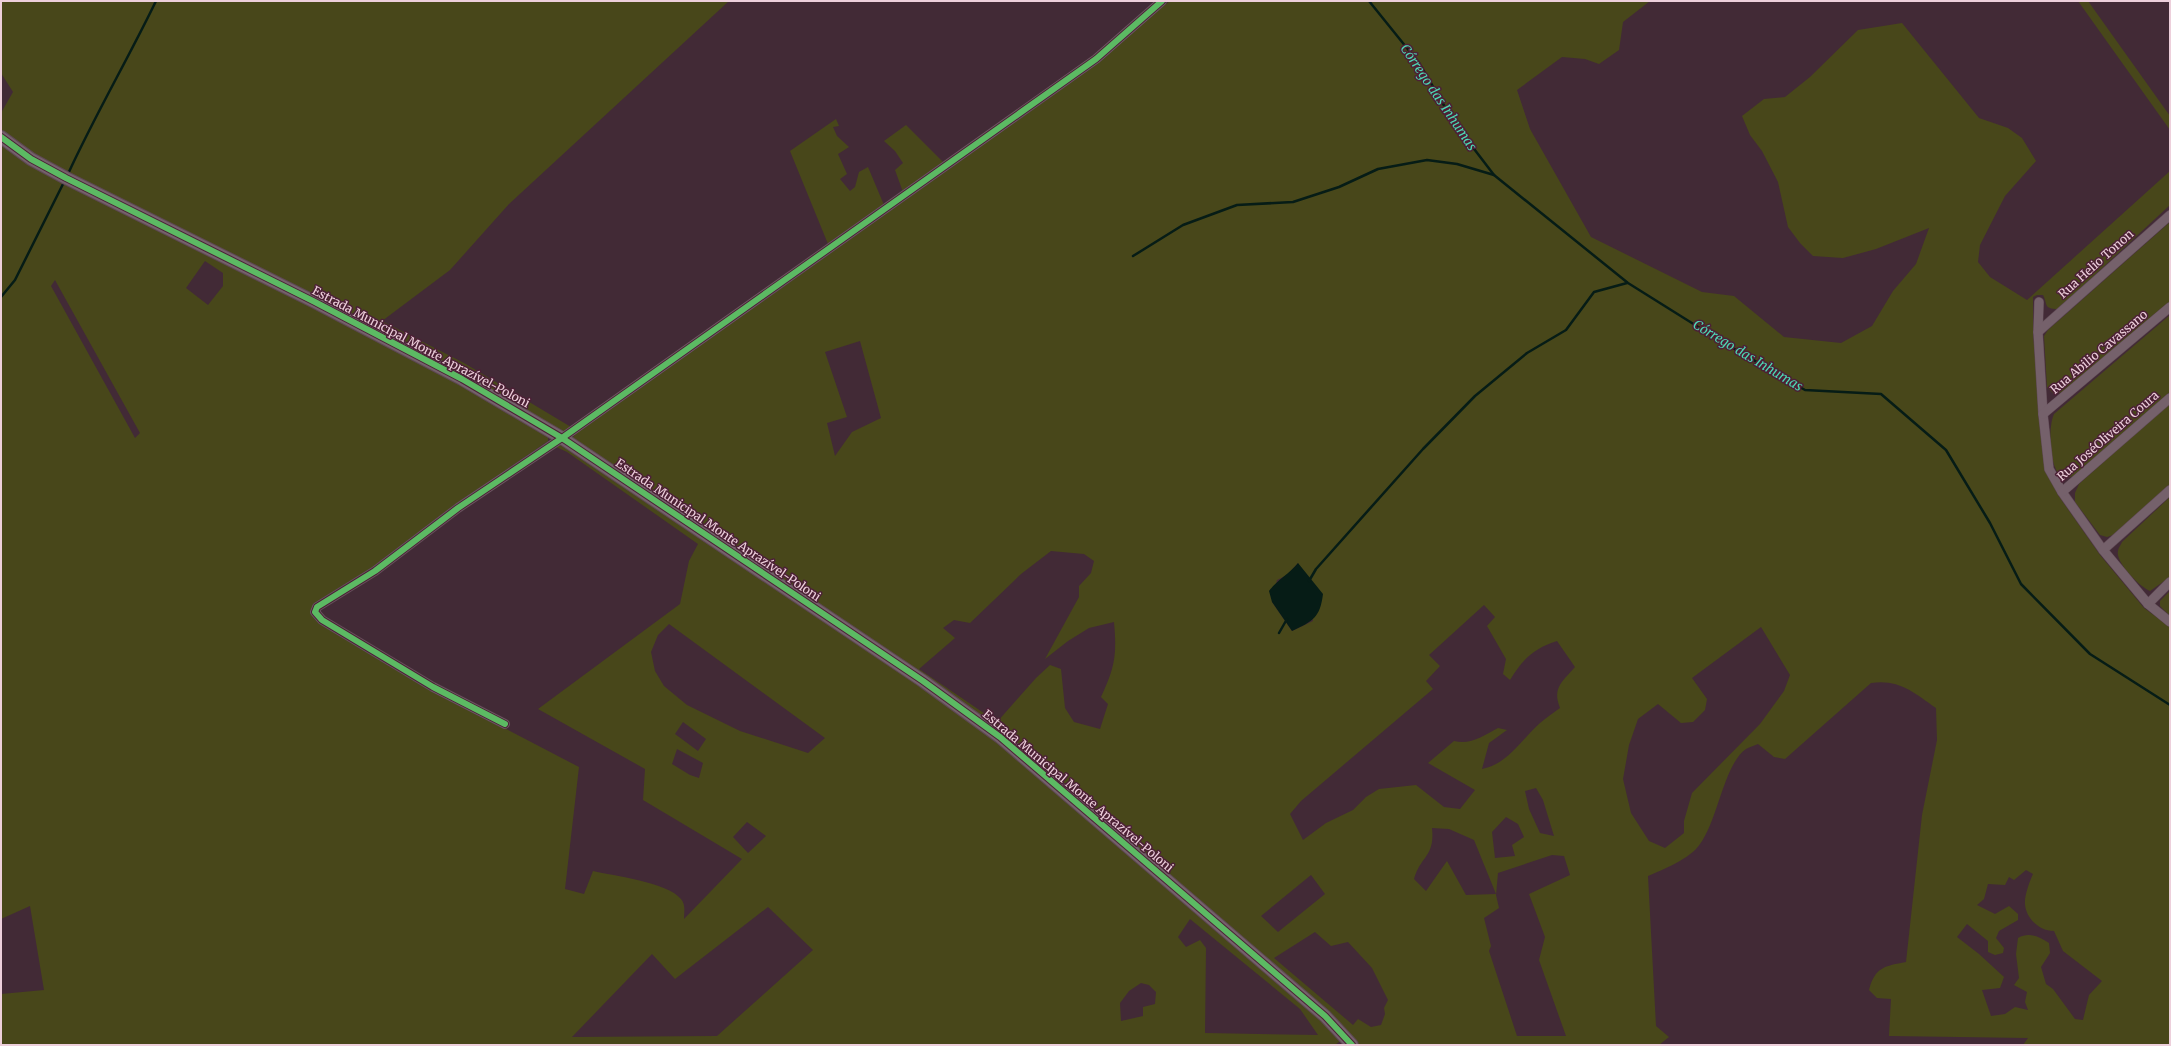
<svg xmlns="http://www.w3.org/2000/svg" width="2171" height="1046" font-family="Merriweather,serif">
  <style>
    .green { fill: #48471a; fill-rule: evenodd }
    .water { fill: #061c16 }
    .lines { fill: none; stroke-linecap: round; stroke-linejoin: round }
    .stream { stroke: #061c16; stroke-width: 2.5 }
    .street-casing { stroke: #5e4853; stroke-width: 10 }
    .secondary-casing { stroke: #5e4853; stroke-width: 14 }
    .street { stroke: #75616b; stroke-width: 9 }
    .secondary { stroke: #75616b; stroke-width: 12 }
    .cycleway-casing { stroke: #4c2036; stroke-width: 8 }
    .cycleway { stroke: #5cba63; stroke-width: 6 }
    .labels { text-anchor: middle; stroke-width: 3; stroke-linejoin: round; paint-order: stroke }
    .street-label { font-size: 12px; fill: #edcfdb; stroke: #4c2036 }
    .water-label { font-size: 13px; font-style: italic; fill: #4dd9b3; stroke: #4c2036 }
  </style>
  <rect width="100%" height="100%" fill="#422a36"/>
  <g class="green">
    <polygon points="1,1 729,1 509,204 450,270 382,321 464,363 571,427 564,434 32,155 1,131 1,113 13,92 1,73"/>
    <path d="M 1170,1 L 1650,1 L 1623,22 L 1619,50 L 1599,64 L 1585,59 L 1562,57 L 1517,90 L 1530,129 L 1591,237 L 1702,292 L 1734,296 L 1784,337 L 1841,343 L 1872,326 L 1893,291 L 1916,264 L 1929,228 L 1876,249 L 1843,258 L 1813,256 L 1800,243 L 1788,227 L 1778,182 L 1762,151 L 1750,135 L 1742,116 L 1764,99 L 1785,97 L 1810,77 L 1858,30 L 1902,23 L 1979,118 L 2008,128 L 2022,138 L 2036,161 L 2005,196 L 1980,245 L 1978,262 L 1990,277 L 2027,300 L 2170,171 L 2170,205 L 2058,309 C 2043,309 2048,304 2043,295 L 2037,295 L 2033,297 L 2033,334 L 2040,416 L 2046,470 L 2058,495 L 2100,555 L 2144,608 L 2170,627 L 2170,1045 L 2023,1045 L 2028,1038 L 1889,1036 L 1891,999 L 1877,998 L 1869,990 C 1875,967 1885,966 1906,962 L 1922,815 L 1937,740 L 1936,708 C 1913,692 1899,679 1871,683 L 1785,759 L 1774,757 L 1758,744 C 1754,746 1749,747 1746,749 C 1724,764 1718,820 1700,844 C 1690,859 1664,869 1648,876 L 1656,1026 L 1669,1037 L 1659,1045 L 1358,1045 L 1350,1035 L 1001,734 L 573,441 L 573,437 L 578,431 ZM 860,341 L 881,418 L 852,432 L 835,456 L 827,423 L 847,417 L 825,352 ZM 1051,551 L 1084,554 L 1094,561 L 1091,573 L 1079,586 L 1079,597 L 1045,659 L 1068,641 L 1089,628 L 1114,622 C 1117,655 1115,667 1101,697 L 1108,704 L 1100,729 L 1074,722 L 1065,708 L 1061,669 L 1050,665 L 1036,678 L 997,722 L 919,669 L 955,638 L 943,628 L 954,620 L 970,623 L 1021,574 ZM 1298,563 L 1313,621 L 1292,631 L 1272,602 L 1277,580 L 1287,575 ZM 1484,605 L 1495,617 L 1487,626 L 1506,659 L 1503,674 L 1510,680 C 1522,660 1534,648 1557,641 L 1575,667 C 1562,682 1552,688 1560,708 C 1553,713 1546,718 1540,723 C 1521,740 1508,764 1482,769 L 1489,743 L 1507,730 L 1498,728 C 1483,736 1471,745 1454,741 L 1428,763 L 1475,790 L 1460,809 L 1444,807 L 1416,785 L 1379,789 L 1366,797 L 1353,810 L 1326,823 L 1303,840 L 1290,814 L 1301,801 L 1433,689 L 1426,681 L 1440,666 L 1429,655 ZM 1761,627 L 1790,675 L 1784,691 L 1760,724 L 1692,793 L 1684,821 L 1684,833 L 1665,848 L 1649,841 L 1631,813 L 1623,779 L 1629,745 L 1638,719 L 1658,704 L 1681,723 L 1693,722 L 1705,710 L 1707,699 L 1692,678 ZM 1536,788 L 1543,800 L 1554,836 L 1540,833 L 1529,809 L 1525,791 ZM 1506,817 L 1518,824 L 1524,837 L 1512,845 L 1515,856 L 1495,858 L 1492,832 ZM 1432,828 L 1449,829 L 1474,840 L 1496,894 L 1466,895 L 1447,861 L 1426,891 L 1414,879 C 1421,855 1435,857 1432,828 ZM 1552,855 L 1564,856 L 1570,875 L 1529,894 L 1545,937 L 1539,960 L 1566,1036 L 1517,1036 L 1489,951 L 1491,946 L 1484,918 L 1499,908 L 1496,895 L 1498,873 ZM 2026,870 L 2033,874 C 2030,880 2024,897 2025,904 C 2026,919 2040,931 2054,931 L 2063,951 L 2102,981 L 2089,995 L 2083,1020 L 2075,1019 L 2053,989 L 2046,984 L 2041,967 L 2050,953 L 2049,943 C 2038,936 2029,932 2018,938 L 2016,954 L 2019,978 L 2014,985 L 2027,992 L 2025,1002 L 2028,1010 L 2015,1007 L 2005,1014 L 1991,1016 L 1982,990 L 2000,988 L 2004,977 L 1979,954 L 1957,937 L 1967,924 L 1988,941 L 1988,952 L 1995,955 L 2003,953 L 2004,948 L 1996,938 L 1999,931 L 2018,920 L 2018,914 L 2009,906 L 1995,914 L 1977,905 L 1984,899 L 1988,884 L 2005,885 L 2009,877 L 2014,880 ZM 1311,875 L 1325,894 L 1278,932 L 1261,916 ZM 1315,932 L 1331,946 L 1348,942 L 1372,968 L 1388,1000 L 1384,1008 L 1385,1014 L 1381,1025 L 1371,1027 L 1358,1019 L 1353,1025 L 1274,958 Z"/>
    <polygon points="2078,1 2088,1 2170,116 2170,130"/>
    <polygon points="836,119 839,126 833,127 837,136 849,147 838,154 847,174 840,179 850,191 855,187 859,172 868,167 884,205 828,244 790,151"/>
    <polygon points="906,125 944,163 903,192 895,170 903,163 895,151 884,141"/>
    <path d="M 1,141 L 459,382 L 548,434 L 548,441 L 455,505 L 372,568 L 333,592 L 318,603 L 314,610 L 431,690 L 579,767 L 565,889 L 584,894 L 593,871 C 614,876 667,882 681,899 C 686,905 684,912 684,919 L 742,859 L 643,800 L 645,769 L 538,709 L 680,604 L 689,561 L 698,544 L 567,452 L 554,446 L 561,442 L 999,739 L 1343,1039 L 1335,1045 L 1,1045 L 1,994 L 44,990 L 30,906 L 1,919 ZM 205,261 L 223,273 L 223,286 L 208,305 L 186,288 ZM 55,280 L 140,433 L 135,438 L 51,286 ZM 669,624 L 825,738 L 808,753 L 740,731 L 687,705 L 664,686 L 655,671 L 651,652 L 658,635 ZM 683,722 L 706,739 L 698,751 L 675,734 ZM 677,749 L 703,763 L 699,778 L 690,775 L 672,764 ZM 747,822 L 766,836 L 748,853 L 733,837 ZM 768,907 L 813,950 L 717,1036 L 572,1037 L 652,954 L 675,979 ZM 1190,919 L 1300,1009 L 1318,1035 L 1205,1033 L 1206,948 L 1200,940 L 1186,947 L 1178,937 ZM 1141,983 L 1149,985 L 1156,992 L 1155,1004 L 1143,1007 L 1143,1016 L 1121,1021 L 1120,1003 L 1129,991 Z"/>
    <polygon points="2170,222 2170,303 2063,392 2054,394 2047,387 2044,336 2048,330"/>
    <path d="M 2170,315 L 2170,392 L 2077,475 C 2071,477 2064,479 2059,474 C 2049,463 2048,427 2054,414 Z"/>
    <polygon points="2170,403 2170,484 2116,534 2107,537 2100,535 2075,502 2075,493 2079,484"/>
    <path d="M 2170,497 L 2170,577 L 2150,591 C 2140,587 2115,562 2118,551 C 2118,548 2121,545 2122,542 Z"/>
    <polygon points="2170,591 2170,616 2160,606 2160,601"/>
  </g>
  <path class="water" d="M 1298,563 L 1323,594 C 1320,618 1313,621 1292,631 L 1272,602 L 1269,591 C 1277,580 1289,574 1298,563 Z"/>
  <g class="lines">
    <g class="stream">
      <polyline points="1369,1 1419,63 1455,124 1494,175 1628,283 1719,340 1805,390 1881,394 1946,450 1990,523 2021,584 2090,654 2170,705"/>
      <path d="M 68,174 C 95,115 128,59 156,1"/>
      <polyline points="1133,256 1183,225 1237,205 1293,202 1339,187 1378,169 1427,160 1457,164 1494,175"/>
      <polyline points="1,297 15,280 65,180"/>
      <polyline points="1309,581 1316,569 1423,449 1475,396 1527,353 1566,330 1594,292 1627,283"/>
      <polyline points="1279,633 1287,619"/>
    </g>
    <g class="street-casing">
      <g id="street">
        <polyline points="2039,302 2038,332 2043,414 2049,469 2062,492 2103,550 2148,604 2170,622"/>
        <polyline points="2038,332 2170,215"/>
        <polyline points="2043,414 2170,307"/>
        <polyline points="2062,492 2170,398"/>
        <polyline points="2103,550 2170,490"/>
        <polyline points="2148,604 2170,582"/>
        <polyline points="505,724 433,687 322,620 315,612 317,607 375,571 458,508 562,438 1096,59 1162,1"/>
      </g>
    </g>
    <g class="secondary-casing">
      <polyline id="secondary" points="1,137 31,159 66,178 313,301 462,379 562,438 923,681 1000,737 1325,1016 1352,1045"/>
    </g>
    <use href="#street" class="street"/>
    <use href="#secondary" class="secondary"/>
    <g class="cycleway-casing">
      <g id="cycleway">
        <polyline points="1,137 31,159 66,178 313,301 462,379 562,438 923,681 1000,737 1325,1016 1352,1045"/>
        <polyline points="505,724 433,687 322,620 315,612 317,607 375,571 458,508 562,438 1096,59 1162,1"/>
      </g>
    </g>
    <use href="#cycleway" class="cycleway"/>
  </g>
  <g class="labels">
    <g class="street-label">
      <text transform="translate(2096 264) rotate(-42)" y="4">Rua Helio Tonon</text>
      <text transform="translate(421 347) rotate(28)" y="4">Estrada Municipal Monte Aprazível-Poloni</text>
      <text transform="translate(2099 352) rotate(-40)" y="4">Rua Abilio Cavassano</text>
      <text transform="translate(2108 436) rotate(-41)" y="4">Rua JoséOliveira Coura</text>
      <text transform="translate(718 530) rotate(34)" y="4">Estrada Municipal Monte Aprazível-Poloni</text>
      <text transform="translate(1078 791) rotate(40)" y="4">Estrada Municipal Monte Aprazível-Poloni</text>
    </g>
    <g class="water-label">
      <text transform="translate(1439 97) rotate(56)" y="5">Córrego das Inhumas</text>
      <text transform="translate(1748 355) rotate(31)" y="5">Córrego das Inhumas</text>
    </g>
  </g>
  <rect width="2171" height="1046" fill="none" stroke="#edcfdb" stroke-width="4"/>
</svg>
